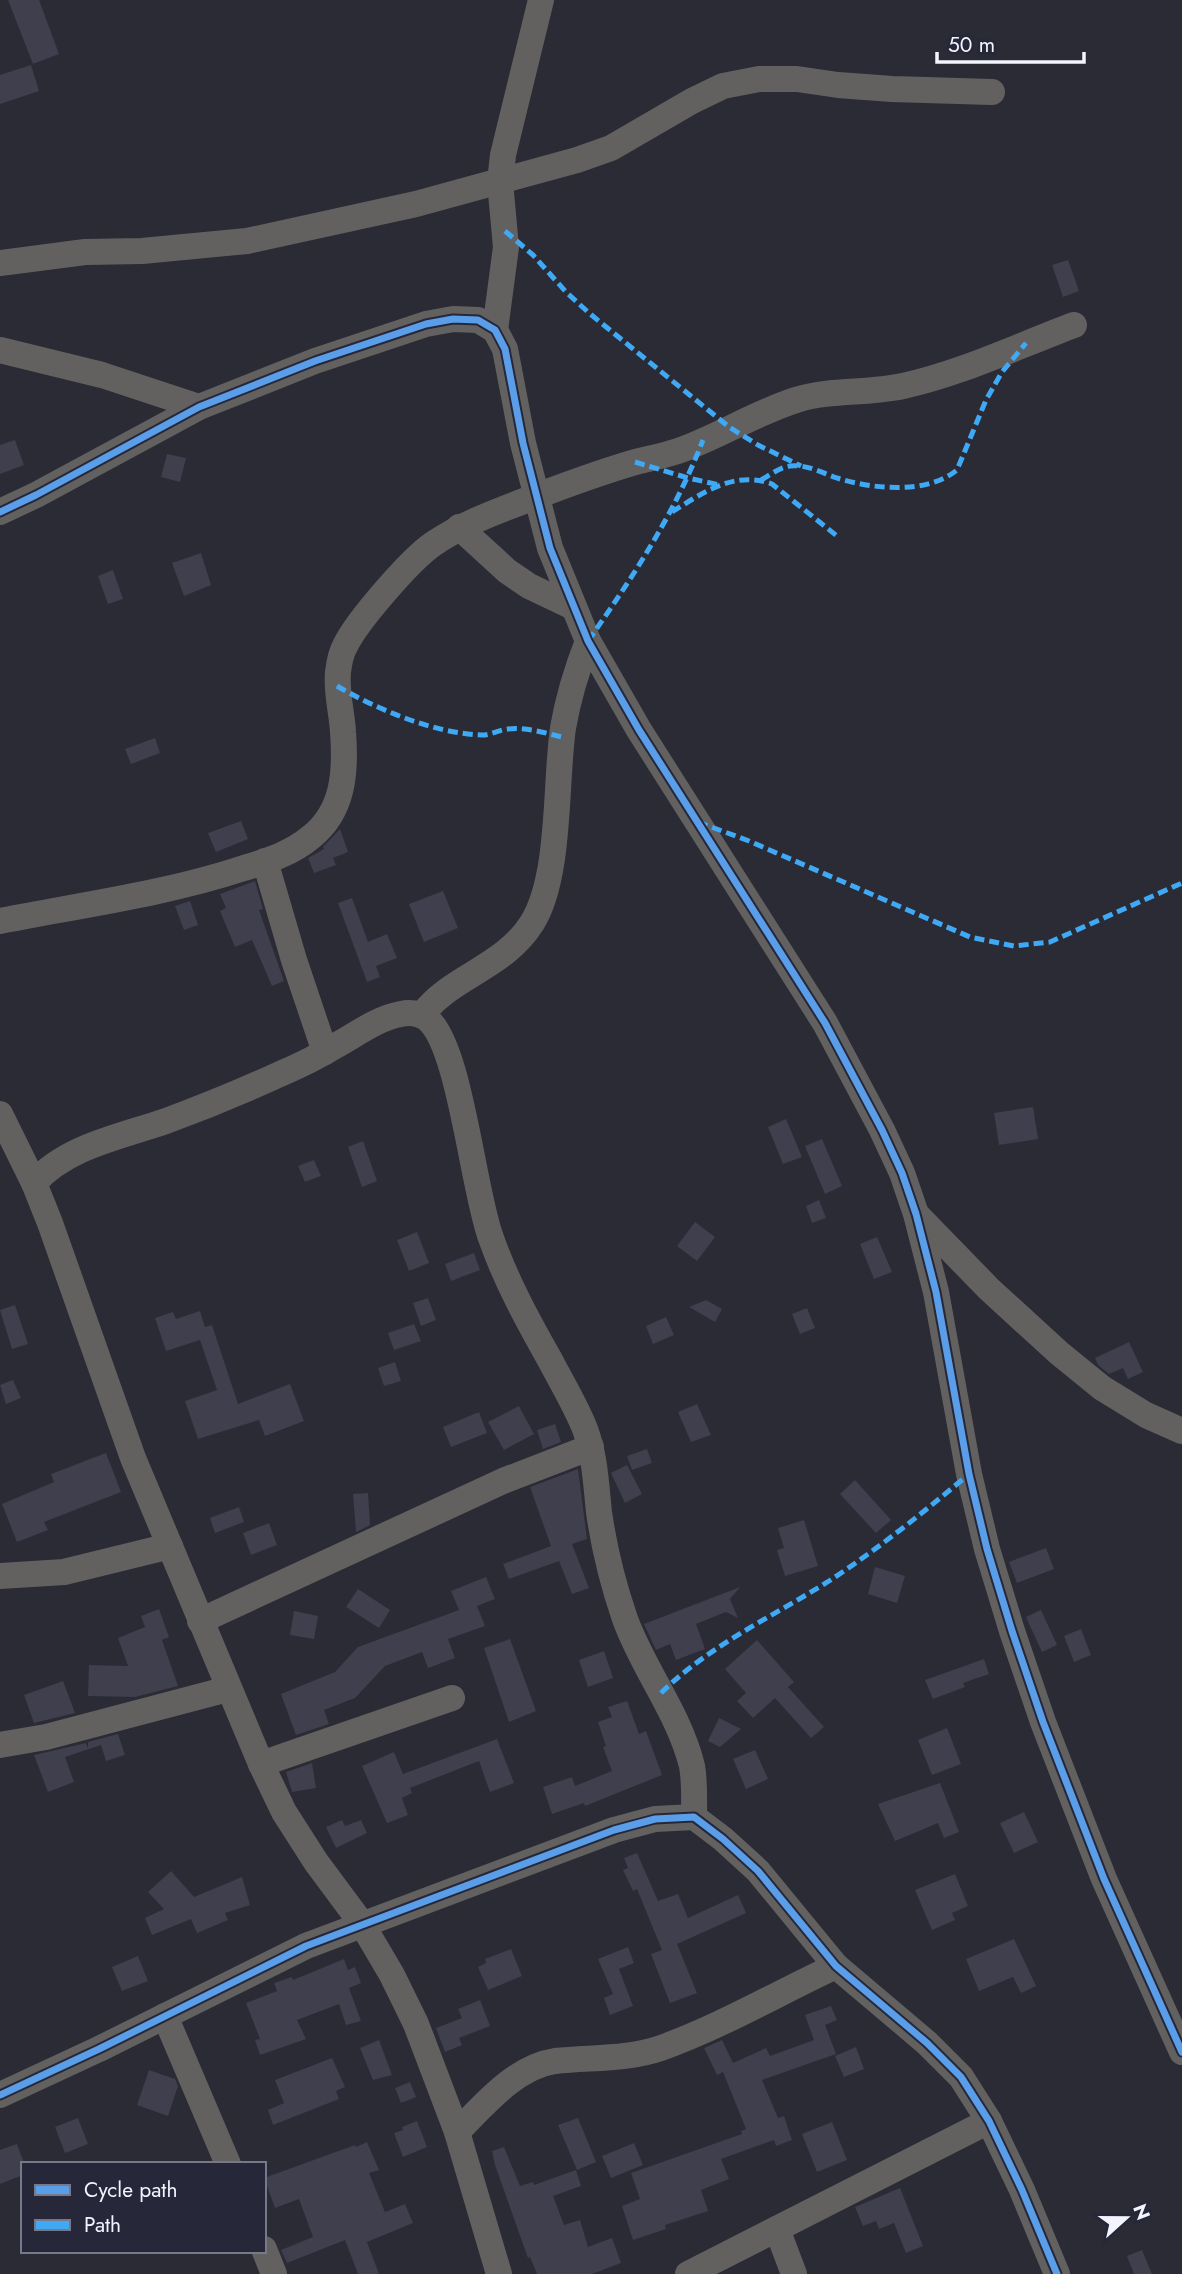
<svg xmlns="http://www.w3.org/2000/svg" width="1182" height="2274" font-family="Jost,sans-serif">
  <style>
    .building { fill: #3f3f4d }
    .lines { fill: none; stroke-linecap: round; stroke-linejoin: round }
    .minor { stroke: #636160; stroke-width: 26 }
    .quiet { stroke: #3fa9f5; stroke-width: 5; stroke-dasharray: 10 5; stroke-linecap: butt }
    .cycleway-casing { stroke: #262739; stroke-width: 11 }
    .cycleway { stroke: #5a9eea; stroke-width: 7 }
  </style>
  <rect width="100%" height="100%" fill="#2a2b35"/>
  <g class="building">
    <polygon points="8,0 39,0 59,54 33,64"/>
    <polygon points="31,65 39,91 0,104 0,75"/>
    <polygon points="1068,260 1079,291 1063,297 1052,265"/>
    <polygon points="15,440 24,465 0,474 0,445"/>
    <polygon points="167,454 186,458 180,482 161,477"/>
    <polygon points="201,553 211,585 184,596 172,563"/>
    <polygon points="113,570 123,599 108,604 98,576"/>
    <polygon points="155,738 160,753 131,764 125,749"/>
    <polygon points="241,821 248,839 216,852 208,833"/>
    <polygon points="340,829 348,852 333,858 336,865 314,873 308,858 324,849 323,847"/>
    <polygon points="255,881 263,909 259,910 284,981 272,986 252,940 235,947 220,911 226,908 220,894"/>
    <polygon points="443,891 458,928 424,942 409,904"/>
    <polygon points="352,898 368,942 387,934 397,958 376,966 380,977 367,982 338,903"/>
    <polygon points="190,901 198,925 184,930 175,906"/>
    <polygon points="1033,1107 1038,1139 999,1145 994,1113"/>
    <polygon points="786,1119 802,1157 783,1164 768,1127"/>
    <polygon points="822,1139 842,1186 825,1194 805,1146"/>
    <polygon points="363,1141 377,1181 362,1187 348,1147"/>
    <polygon points="314,1160 321,1176 305,1182 298,1166"/>
    <polygon points="819,1200 826,1218 812,1223 806,1206"/>
    <polygon points="695,1222 715,1237 697,1261 677,1246"/>
    <polygon points="417,1232 429,1263 409,1271 397,1240"/>
    <polygon points="877,1237 892,1272 874,1279 860,1244"/>
    <polygon points="474,1253 480,1270 451,1281 445,1264"/>
    <polygon points="428,1298 436,1320 421,1326 413,1303"/>
    <polygon points="706,1300 722,1309 715,1322 689,1307"/>
    <polygon points="15,1305 28,1344 12,1349 0,1310"/>
    <polygon points="807,1308 815,1328 800,1334 792,1314"/>
    <polygon points="200,1311 205,1327 212,1325 238,1404 290,1384 304,1421 265,1436 259,1420 198,1439 185,1401 217,1390 200,1340 166,1351 155,1318 173,1312 176,1319"/>
    <polygon points="666,1317 674,1335 653,1344 646,1326"/>
    <polygon points="414,1324 421,1341 394,1350 388,1333"/>
    <polygon points="1129,1342 1143,1372 1128,1379 1123,1368 1109,1374 1098,1365 1095,1358"/>
    <polygon points="395,1362 401,1381 384,1386 378,1368"/>
    <polygon points="13,1380 21,1398 6,1404 0,1385"/>
    <polygon points="697,1404 711,1435 691,1442 678,1412"/>
    <polygon points="519,1406 534,1434 504,1450 488,1422"/>
    <polygon points="479,1412 487,1433 451,1447 443,1427"/>
    <polygon points="555,1424 561,1442 543,1449 537,1430"/>
    <polygon points="647,1449 652,1463 632,1470 627,1456"/>
    <polygon points="106,1453 121,1492 44,1522 48,1530 17,1542 2,1504 54,1482 51,1474"/>
    <polygon points="627,1465 642,1494 625,1503 611,1473"/>
    <polygon points="578,1469 587,1539 572,1544 589,1588 572,1594 559,1561 509,1579 503,1564 551,1546 530,1487"/>
    <polygon points="855,1480 891,1520 876,1533 840,1494"/>
    <polygon points="368,1493 370,1525 356,1532 353,1494"/>
    <polygon points="239,1507 244,1522 215,1533 210,1518"/>
    <polygon points="804,1520 818,1566 785,1576 777,1550 784,1548 778,1528"/>
    <polygon points="269,1523 277,1545 251,1555 243,1533"/>
    <polygon points="1046,1548 1054,1569 1017,1583 1009,1562"/>
    <polygon points="875,1567 905,1576 897,1603 868,1594"/>
    <polygon points="486,1577 495,1599 477,1606 485,1626 448,1639 455,1658 428,1668 422,1652 385,1666 355,1698 324,1710 329,1724 296,1735 281,1694 335,1672 358,1647 459,1610 451,1591"/>
    <polygon points="740,1587 730,1599 738,1618 726,1612 696,1624 705,1649 676,1660 670,1644 656,1650 644,1624"/>
    <polygon points="358,1589 390,1610 379,1628 346,1607"/>
    <polygon points="159,1609 169,1637 162,1640 178,1686 135,1697 88,1696 89,1665 128,1666 118,1638 145,1627 141,1616"/>
    <polygon points="1041,1610 1057,1645 1042,1652 1026,1617"/>
    <polygon points="294,1611 318,1616 314,1639 290,1635"/>
    <polygon points="1081,1629 1091,1655 1074,1662 1064,1636"/>
    <polygon points="510,1639 536,1711 509,1722 484,1648"/>
    <polygon points="757,1640 794,1682 788,1687 824,1727 811,1738 775,1698 753,1718 737,1701 746,1693 725,1669"/>
    <polygon points="604,1651 613,1678 588,1687 579,1660"/>
    <polygon points="984,1659 989,1674 963,1683 965,1687 933,1699 925,1680"/>
    <polygon points="63,1681 75,1713 34,1723 24,1695"/>
    <polygon points="627,1701 639,1734 646,1731 662,1775 585,1806 584,1803 552,1814 543,1787 572,1777 575,1786 612,1771 603,1747 606,1746 598,1722 612,1717 608,1707"/>
    <polygon points="719,1718 741,1729 720,1747 708,1741"/>
    <polygon points="947,1728 961,1764 932,1775 918,1740"/>
    <polygon points="118,1734 125,1755 106,1761 101,1745 65,1757 74,1782 48,1792 34,1755 86,1743 88,1748 88,1742"/>
    <polygon points="497,1739 514,1783 490,1792 479,1761 410,1788 412,1793 402,1798 408,1815 387,1823 362,1766 394,1752 403,1774"/>
    <polygon points="755,1750 768,1779 746,1789 733,1759"/>
    <polygon points="312,1763 316,1788 292,1792 286,1772"/>
    <polygon points="940,1783 959,1832 944,1838 938,1823 895,1841 878,1804"/>
    <polygon points="1024,1812 1038,1842 1014,1853 1000,1823"/>
    <polygon points="342,1820 345,1826 361,1820 367,1833 336,1848 326,1827"/>
    <polygon points="637,1853 658,1901 678,1894 688,1918 738,1895 746,1913 677,1944 697,1993 670,2003 651,1954 662,1950 637,1889 633,1891 623,1870 628,1868 624,1858"/>
    <polygon points="171,1871 194,1897 242,1877 250,1905 225,1913 228,1920 197,1933 191,1919 152,1935 145,1918 164,1909 148,1892"/>
    <polygon points="955,1874 968,1906 952,1913 955,1920 932,1930 915,1890"/>
    <polygon points="1014,1939 1036,1986 1021,1993 1013,1977 979,1991 966,1959"/>
    <polygon points="628,1947 634,1963 619,1969 633,2006 610,2015 604,1998 613,1994 598,1959"/>
    <polygon points="511,1949 522,1976 488,1990 478,1967 486,1963 485,1959"/>
    <polygon points="138,1956 148,1981 122,1991 112,1967"/>
    <polygon points="344,1959 348,1970 355,1967 361,1983 349,1988 361,2021 346,2025 339,2004 297,2020 306,2039 260,2055 255,2040 260,2039 246,2003 277,1991 274,1983 292,1977 293,1980"/>
    <polygon points="480,2000 490,2026 459,2038 462,2045 445,2052 436,2028 462,2018 458,2009"/>
    <polygon points="831,2006 837,2020 825,2025 836,2054 762,2080 778,2118 784,2116 792,2140 776,2146 774,2140 721,2159 729,2179 701,2190 708,2211 665,2225 666,2229 633,2240 622,2206 640,2199 631,2173 742,2134 741,2131 746,2129 723,2072 717,2075 704,2048 722,2040 733,2063 766,2048 770,2056 814,2040 805,2015"/>
    <polygon points="379,2040 392,2075 373,2080 360,2048"/>
    <polygon points="856,2047 864,2069 844,2077 835,2056"/>
    <polygon points="332,2058 345,2087 336,2091 339,2099 273,2125 268,2110 284,2103 275,2080"/>
    <polygon points="149,2070 175,2079 178,2086 168,2116 137,2105"/>
    <polygon points="410,2082 416,2097 401,2103 395,2088"/>
    <polygon points="78,2118 88,2144 65,2153 55,2127"/>
    <polygon points="578,2118 596,2162 577,2170 558,2125"/>
    <polygon points="417,2121 427,2147 403,2157 394,2133 403,2130 402,2127"/>
    <polygon points="832,2122 847,2160 817,2172 802,2134"/>
    <polygon points="367,2142 379,2170 369,2173 385,2212 405,2204 413,2223 367,2242 379,2274 358,2274 345,2240 287,2263 281,2250 313,2237 299,2199 275,2208 264,2178 355,2145 356,2147"/>
    <polygon points="634,2143 643,2165 611,2178 602,2156"/>
    <polygon points="17,2144 23,2160 23,2175 0,2184 0,2150"/>
    <polygon points="504,2147 520,2186 533,2182 534,2185 576,2170 581,2186 553,2196 564,2225 580,2220 588,2247 612,2238 621,2263 592,2274 537,2274 530,2257 528,2258 495,2165 492,2151"/>
    <polygon points="900,2188 923,2246 906,2253 894,2223 879,2229 876,2221 863,2226 855,2207"/>
    <polygon points="1142,2250 1152,2274 1134,2274 1127,2256"/>
  </g>
  <g class="lines">
    <g class="minor">
      <polyline points="0,263 85,252 142,251 247,241 416,204 577,160 611,148 692,101 723,86 759,79 797,79 838,85 892,89 992,92"/>
      <polyline points="495,330 506,247 500,182 503,155 541,0"/>
      <polyline points="0,350 102,375 199,407"/>
      <polyline points="0,512 36,495 199,407 315,361 426,324 453,319 478,320 495,330 505,349 523,443 550,548 588,641 639,730 825,1023 882,1130 902,1173 916,1214 936,1292 969,1474 987,1549 1012,1631 1043,1722 1104,1879 1182,2052"/>
      <polyline points="459,527 507,571 529,586 573,607"/>
      <polyline points="265,861 294,960 325,1052"/>
      <path d="M 0,921 C 81,905 165,894 244,868 C 268,861 292,853 311,837 C 344,811 346,771 343,732 C 342,712 336,693 338,672 C 339,664 341,653 345,646 C 357,621 410,560 433,544 C 461,525 492,513 524,501 C 560,487 595,474 632,463 C 647,459 663,456 678,451 C 718,437 755,413 796,400 C 831,389 867,394 903,386 C 962,373 1018,346 1074,325"/>
      <path d="M 422,1015 C 449,977 504,968 532,923 C 561,877 555,783 563,728 C 568,699 577,669 588,641"/>
      <polyline points="0,1114 34,1183 50,1223 133,1458 261,1764 284,1812 316,1862 362,1924 392,1975 416,2024 457,2132 499,2274"/>
      <path d="M 34,1183 C 67,1146 120,1137 166,1121 C 204,1107 243,1091 280,1074 C 299,1066 319,1056 337,1045 C 357,1034 378,1018 401,1014 C 409,1012 419,1013 426,1018 C 460,1042 473,1191 491,1238 C 506,1281 528,1321 550,1360 C 562,1383 576,1406 585,1429 C 595,1456 596,1484 599,1512 C 604,1548 613,1584 625,1619 C 643,1669 679,1713 692,1766 C 695,1782 694,1800 694,1817"/>
      <polyline points="918,1216 989,1289 1059,1353 1102,1388 1146,1415 1182,1431"/>
      <polyline points="0,1576 64,1572 170,1546"/>
      <polyline points="200,1621 503,1481 591,1447"/>
      <polyline points="0,1745 46,1737 228,1689"/>
      <polyline points="261,1764 452,1698"/>
      <polyline points="165,2016 228,2164"/>
      <polyline points="0,2095 99,2049 306,1946 614,1830 655,1819 694,1817 723,1839 758,1871 836,1966 927,2043 961,2077 989,2121 1022,2190 1057,2274"/>
      <path d="M 457,2132 C 484,2105 515,2067 555,2061 C 592,2057 626,2060 661,2048 C 722,2026 778,1993 836,1966"/>
      <polyline points="777,2229 794,2274"/>
      <polyline points="264,2249 274,2274"/>
      <polyline points="688,2274 989,2121"/>
    </g>
    <g class="quiet">
      <polyline points="505,231 533,255 566,292 589,313 729,427 758,445 801,466"/>
      <polyline points="635,462 688,478 720,485"/>
      <path d="M 761,480 C 770,475 780,467 790,466 C 807,464 822,473 837,478 C 872,489 926,495 957,470 L 986,400 L 1002,372 L 1026,343"/>
      <path d="M 672,512 C 702,493 735,470 772,484 L 837,536"/>
      <path d="M 588,641 C 633,577 675,513 703,440"/>
      <path d="M 337,686 C 376,709 436,734 482,735 C 491,735 499,730 508,729 C 527,727 545,733 562,737"/>
      <polyline points="698,822 749,841 970,937 1014,946 1050,942 1182,883"/>
      <path d="M 661,1693 C 710,1645 772,1617 829,1581 C 878,1549 924,1512 969,1474"/>
    </g>
    <g class="cycleway-casing">
      <g id="cycleway">
        <polyline points="0,512 36,495 199,407 315,361 426,324 453,319 478,320 495,330 505,349 523,443 550,548 588,641 639,730 825,1023 882,1130 902,1173 916,1214 936,1292 969,1474 987,1549 1012,1631 1043,1722 1104,1879 1182,2052"/>
        <polyline points="0,2095 99,2049 306,1946 614,1830 655,1819 694,1817 723,1839 758,1871 836,1966 927,2043 961,2077 989,2121 1022,2190 1057,2274"/>
      </g>
    </g>
    <use href="#cycleway" class="cycleway"/>
  </g>
  <rect x="21" y="2162" width="245" height="91" fill="#262739" stroke="#787988" stroke-width="2"/>
  <rect x="35" y="2185" width="35" height="10" fill="#5a9eea" stroke="#787988" stroke-width="2"/>
  <text x="84" y="2197" font-size="21" fill="#f3f4fe">Cycle path</text>
  <rect x="35" y="2220" width="35" height="10" fill="#3fa9f5" stroke="#787988" stroke-width="2"/>
  <text x="84" y="2232" font-size="21" fill="#f3f4fe">Path</text>
  <g transform="translate(1126 2218) rotate(69)" stroke="#262739" stroke-width="5" paint-order="stroke">
  <path d="M0-5L12 26L0 18L-12 26Z" fill="#f3f4fe"/>
  <text y="-10" font-size="19" font-weight="bold" text-anchor="middle" fill="#f3f4fe">N</text>
  </g>
  <path d="M937 52v10h147v-10" fill="none" stroke="#f3f4fe" stroke-width="3.5"/>
  <text x="948" y="52" font-size="21" fill="#f3f4fe" stroke="#262739" stroke-width="5" paint-order="stroke">50 m</text>
</svg>
